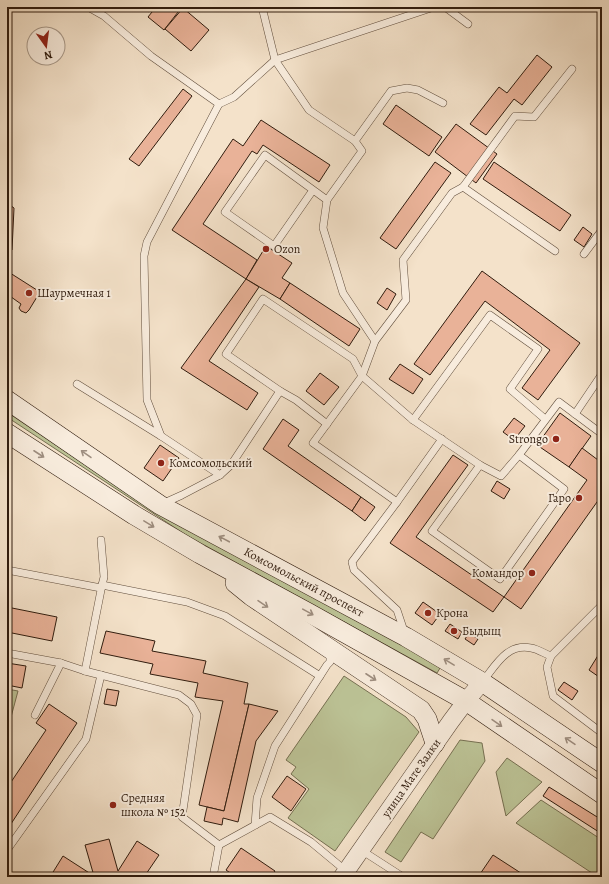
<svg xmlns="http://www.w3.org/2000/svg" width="609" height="884" font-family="Alegreya,serif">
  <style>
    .green { fill: #bcc396; stroke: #767052 }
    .building { fill: #e9b298; stroke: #301c0e }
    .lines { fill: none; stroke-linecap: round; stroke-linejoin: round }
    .service-casing { stroke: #614e3d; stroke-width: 8 }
    .tertiary-casing { stroke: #614e3d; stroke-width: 18 }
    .secondary-casing { stroke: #301c0e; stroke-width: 20 }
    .service { stroke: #f8ecdd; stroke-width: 7 }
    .tertiary { stroke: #f8ecdd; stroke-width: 17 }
    .secondary { stroke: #f8ecdd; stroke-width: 19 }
    .oneway { stroke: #9e8e80 }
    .poi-dot { fill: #8f2418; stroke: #f8ecdd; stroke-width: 1.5 }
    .labels { text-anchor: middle; stroke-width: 4; stroke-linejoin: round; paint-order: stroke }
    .poi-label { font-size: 12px; fill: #301c0e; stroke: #f8ecdd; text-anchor: start }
    .street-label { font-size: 12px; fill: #301c0e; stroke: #f8ecdd }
  </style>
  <rect width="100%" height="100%" fill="#f4e2ca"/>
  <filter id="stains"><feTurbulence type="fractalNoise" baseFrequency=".005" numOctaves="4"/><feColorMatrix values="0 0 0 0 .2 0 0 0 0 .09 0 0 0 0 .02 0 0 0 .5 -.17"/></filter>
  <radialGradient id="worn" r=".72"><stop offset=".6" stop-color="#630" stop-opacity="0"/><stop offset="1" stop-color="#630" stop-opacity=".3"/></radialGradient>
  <g class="green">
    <polygon points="7,412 90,468 442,665 437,673 186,535 7,417"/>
    <polygon points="344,676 406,717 419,732 335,851 288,818 309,789 291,774 296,767 286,760"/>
    <polygon points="7,689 18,691 7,732"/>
    <polygon points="460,740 482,743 485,761 433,839 421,832 401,862 385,852"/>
    <polygon points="507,758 542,782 506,816 496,772"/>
    <polygon points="541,800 602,840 602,877 598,877 516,823"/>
  </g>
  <g class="building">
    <polygon points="143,7 153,7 149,12"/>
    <polygon points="156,7 182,7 164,30 148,17"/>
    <polygon points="183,8 209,30 191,51 165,29"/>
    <polygon points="537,55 552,67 522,105 514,99 486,135 470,124 499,87 507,93"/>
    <polygon points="183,89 192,96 139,166 129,159"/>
    <polygon points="396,105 442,137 429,156 383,124"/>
    <polygon points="261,120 330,165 319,182 263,145 257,154 252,151 203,224 257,260 246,279 172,230 233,139 243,146"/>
    <polygon points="456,124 497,154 476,183 435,152"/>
    <polygon points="435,162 451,173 396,249 380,238"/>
    <polygon points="494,162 571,215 560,231 483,179"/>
    <polygon points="7,203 14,208 12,250 7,250"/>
    <polygon points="583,227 592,234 584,247 574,240"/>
    <polygon points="266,246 292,263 282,278 290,283 280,299 246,279"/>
    <polygon points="7,271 40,292 29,310 26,313 21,311 19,308 21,304 7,294"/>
    <polygon points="482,271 580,343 538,400 522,388 550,350 485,301 430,375 414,364"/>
    <polygon points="246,279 259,287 209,361 258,393 247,410 181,368"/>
    <polygon points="290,283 360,329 349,346 280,299"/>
    <polygon points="387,288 396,294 387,310 377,303"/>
    <polygon points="400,364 423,379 413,394 389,379"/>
    <polygon points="320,373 339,387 324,405 306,391"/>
    <polygon points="560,413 591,436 569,467 537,445"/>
    <polygon points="514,418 525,426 514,440 503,432"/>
    <polygon points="283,419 299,430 288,446 361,497 352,511 263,449"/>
    <polygon points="160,445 179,458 163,481 144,468"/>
    <polygon points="582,448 602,463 602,495 521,609 504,597 587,480 569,467"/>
    <polygon points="453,455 468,465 416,537 504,597 493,612 390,543"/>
    <polygon points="497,481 510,489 504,499 491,491"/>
    <polygon points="361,497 375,507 365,521 352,511"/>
    <polygon points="423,602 440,614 432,625 415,613"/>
    <polygon points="7,607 57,617 52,641 7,632"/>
    <polygon points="450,624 462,632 458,639 445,631"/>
    <polygon points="106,631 155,641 152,651 206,661 203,673 248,683 244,704 249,704 224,811 199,805 223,701 195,697 198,683 150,674 153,664 100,653"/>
    <polygon points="469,633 478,639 474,645 465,639"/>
    <polygon points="602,649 602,679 589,670"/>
    <polygon points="7,663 26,666 22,688 7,685 9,676 7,676"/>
    <polygon points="564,682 578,691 572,700 558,690"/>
    <polygon points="107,689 119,691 116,706 104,704"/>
    <polygon points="49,704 77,723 7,830 7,788 46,730 36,723"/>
    <polygon points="249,704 278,711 256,741 238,822 223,818 222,825 204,821 207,807 224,811"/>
    <polygon points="287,776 306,789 291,811 272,797"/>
    <polygon points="549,787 602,820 602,834 543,796"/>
    <polygon points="109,839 118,871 137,841 159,855 144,877 50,877 63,856 94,876 85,845"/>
    <polygon points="241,848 275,871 271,877 236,877 226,870"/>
    <polygon points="493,855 527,877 478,877"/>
  </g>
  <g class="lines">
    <g class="service-casing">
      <g id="service">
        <polyline points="88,7 104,16 151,56 219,104"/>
        <polyline points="262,7 275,60 309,110 355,141 362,151 327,200 323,228 343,293 375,341 362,376 313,443 397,502"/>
        <polyline points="445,7 468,24"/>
        <polyline points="355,141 391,91 407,88 418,90 443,103"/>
        <polyline points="463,187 555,251"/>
        <polyline points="313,190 274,246 225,212 265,155 327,200"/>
        <polyline points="584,254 602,230"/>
        <polyline points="375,341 406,300 403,260 452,193 463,187 515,116 534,117 572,69"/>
        <polyline points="77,384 161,436"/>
        <polyline points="280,391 226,354 263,299 353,359 362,376 413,420 480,465 501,476 519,455 559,402 602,434"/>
        <polyline points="575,414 602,374"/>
        <polyline points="413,420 490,315 538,349 510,389 545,419"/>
        <polyline points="480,465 432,531 500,579 564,489 519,455"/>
        <polyline points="220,475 161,436 147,400 144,256 147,242 219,104 234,97 275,60 434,7"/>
        <polyline points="162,504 182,495 220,475 231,465 280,391 296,400 327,424"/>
        <polyline points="101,540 104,577 102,585"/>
        <polyline points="7,570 101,588"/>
        <polyline points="404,631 397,610 354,570 352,562 397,502 442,439"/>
        <polyline points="7,653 61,663 85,671 179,695 191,704 197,715 182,817 219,845"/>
        <polyline points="551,656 547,667 553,696 602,733"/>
        <polyline points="85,671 102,585 187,602 225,616 320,676"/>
        <path d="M 483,681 C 496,665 507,643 531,648 C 538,649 545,654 551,656 L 602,605"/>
        <polyline points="35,715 61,663"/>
        <polyline points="255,825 257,798 275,746 327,665 330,662 330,652"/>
        <polyline points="7,850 86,739 101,675"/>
        <polyline points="361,850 403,877"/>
        <polyline points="213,877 219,845 270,817 311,842 346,871"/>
      </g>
    </g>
    <g class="tertiary-casing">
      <polyline id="tertiary" points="342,877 451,721 466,701 482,682"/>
    </g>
    <g class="secondary-casing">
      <g id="secondary">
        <polyline points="7,400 160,505 406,637 482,682 602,763"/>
        <polyline points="7,433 134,515 200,554 309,613 466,701 602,794"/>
        <polyline points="235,583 251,596 421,710 427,719 435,743"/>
      </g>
    </g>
    <use href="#service" class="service"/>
    <use href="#tertiary" class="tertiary"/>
    <use href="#secondary" class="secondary"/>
  </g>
  <defs><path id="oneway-shaft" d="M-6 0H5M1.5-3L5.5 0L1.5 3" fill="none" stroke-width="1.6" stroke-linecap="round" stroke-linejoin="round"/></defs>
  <g class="oneway">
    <use href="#oneway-shaft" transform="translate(39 454) rotate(33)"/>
    <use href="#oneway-shaft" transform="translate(86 454) rotate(-145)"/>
    <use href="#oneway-shaft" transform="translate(149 524) rotate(31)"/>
    <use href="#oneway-shaft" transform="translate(224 539) rotate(-152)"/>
    <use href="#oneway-shaft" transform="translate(263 604) rotate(34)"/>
    <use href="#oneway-shaft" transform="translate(308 612) rotate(29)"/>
    <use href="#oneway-shaft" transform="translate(449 662) rotate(-149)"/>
    <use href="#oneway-shaft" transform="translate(371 677) rotate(33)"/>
    <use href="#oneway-shaft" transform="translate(497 723) rotate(35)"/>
    <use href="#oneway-shaft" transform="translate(570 741) rotate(-146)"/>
  </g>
  <g class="poi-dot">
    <circle cx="266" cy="249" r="4"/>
    <circle cx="29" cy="293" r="4"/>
    <circle cx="556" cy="439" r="4"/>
    <circle cx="161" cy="463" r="4"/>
    <circle cx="579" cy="498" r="4"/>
    <circle cx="532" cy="573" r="4"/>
    <circle cx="428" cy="613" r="4"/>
    <circle cx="454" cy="631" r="4"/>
    <circle cx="113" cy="805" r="4"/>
  </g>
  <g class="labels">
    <g class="poi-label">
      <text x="274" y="253">Ozon</text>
      <text x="37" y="297">Шаурмечная 1</text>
      <text x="548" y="443" text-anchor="end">Strongo</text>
      <text x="169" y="467">Комсомольский</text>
      <text x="571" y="502" text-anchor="end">Гаро</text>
      <text x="524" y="577" text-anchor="end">Командор</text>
      <text x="436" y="617">Крона</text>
      <text x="462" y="635">Быдыщ</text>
      <text x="121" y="802">Средняя<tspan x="121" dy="14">школа № 152</tspan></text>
    </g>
    <g class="street-label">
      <text transform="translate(304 582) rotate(28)" y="4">Комсомольский проспект</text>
      <text transform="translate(411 778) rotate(-55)" y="4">улица Мате Залки</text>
    </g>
  </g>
  <rect width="609" height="884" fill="none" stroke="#f4e2ca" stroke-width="24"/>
  <rect x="8" y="8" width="593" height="868" fill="none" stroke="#301c0e" stroke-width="2"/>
  <rect x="12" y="12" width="585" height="860" fill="none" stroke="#301c0e"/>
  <g transform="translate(46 46) rotate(166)"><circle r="19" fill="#f8ecdd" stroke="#a8998a"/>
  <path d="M0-3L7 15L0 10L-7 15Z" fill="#8f2418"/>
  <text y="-6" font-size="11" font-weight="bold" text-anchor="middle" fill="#301c0e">N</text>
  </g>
  <rect width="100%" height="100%" filter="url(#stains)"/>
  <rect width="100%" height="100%" fill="url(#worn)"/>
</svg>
